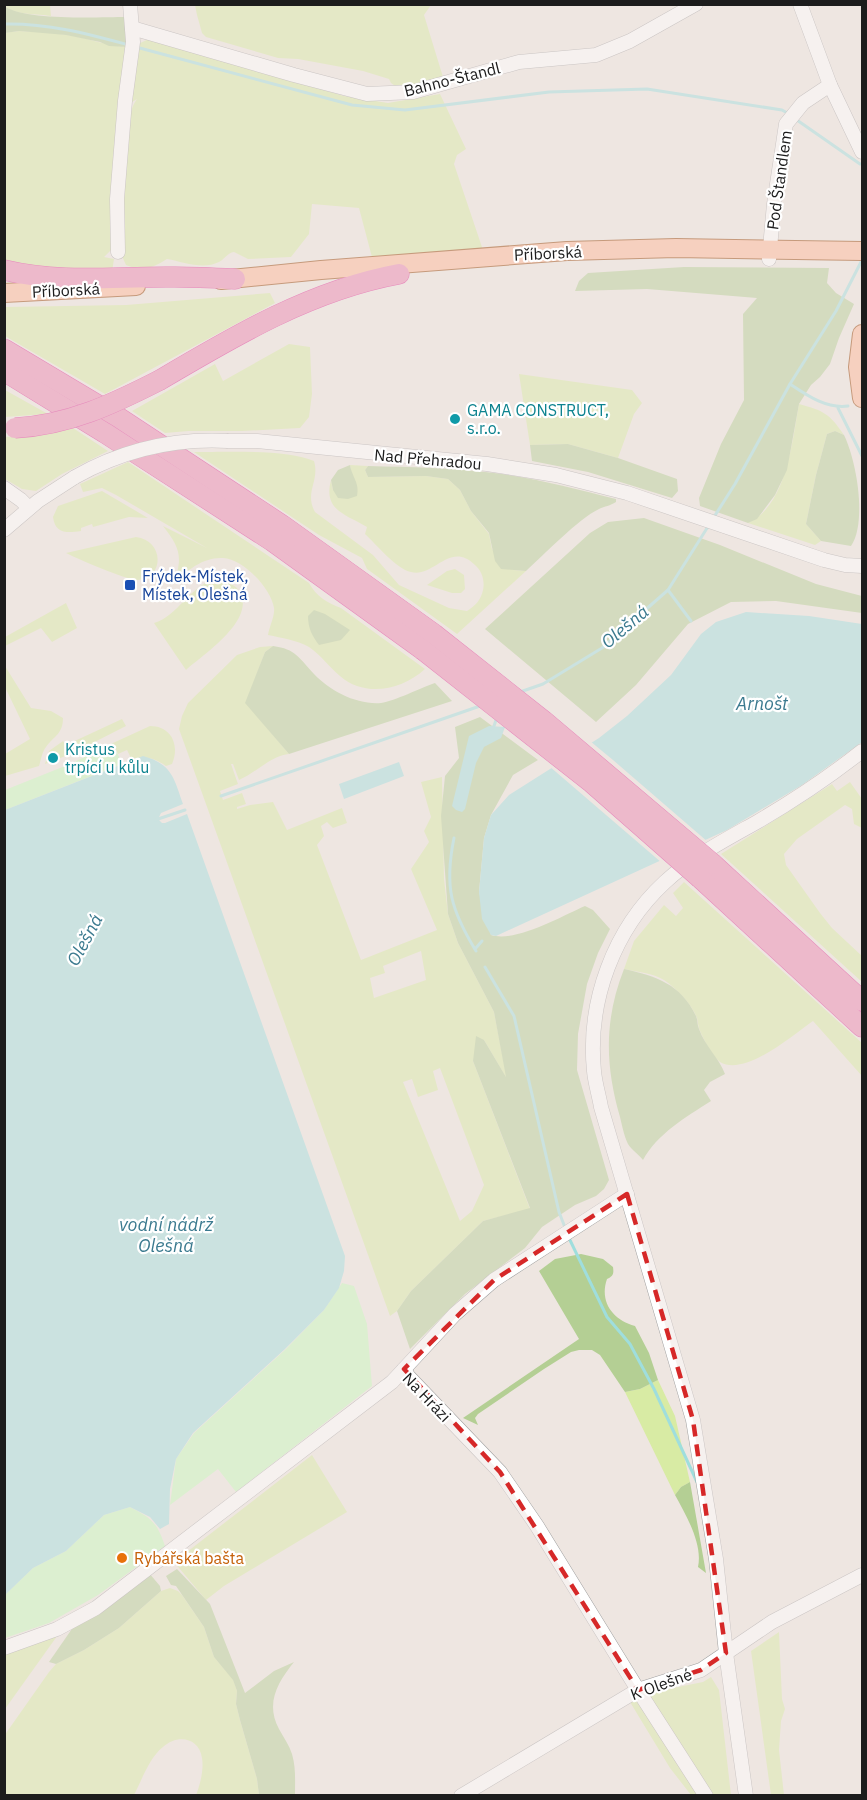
<svg xmlns="http://www.w3.org/2000/svg" width="867" height="1800" font-family="'IBM Plex Sans',sans-serif">
  <style>
    .grass { fill: #d8eba4; fill-rule: evenodd }
    .forest { fill: #b4cf94 }
    .park { fill: #c5fbba }
    .water { fill: #9fdedd }
    .pier { fill: #eee6e1 }
    .lines { fill: none; stroke-linecap: round; stroke-linejoin: round }
    .stream { stroke: #9fdedd; stroke-width: 3 }
    .minor-casing { stroke: #a0a0a0; stroke-width: 15 }
    .major-casing { stroke: #943f00; stroke-width: 20 }
    .highway-casing { stroke: #dd1c8e; stroke-width: 21 }
    .minor { stroke: #fff; stroke-width: 14 }
    .major { stroke: #ffb795; stroke-width: 18 }
    .highway { stroke: #ea84b0; stroke-width: 20 }
    .minor-bridge-casing { stroke: #a0a0a0; stroke-width: 15; stroke-linecap: butt }
    .highway-bridge-casing { stroke: #dd1c8e; stroke-width: 21; stroke-linecap: butt }
    .minor-bridge { stroke: #fff; stroke-width: 14 }
    .highway-bridge { stroke: #ea84b0; stroke-width: 20 }
    .marked { fill: none; stroke: #d62828; stroke-width: 4.5; stroke-dasharray: 12 8; stroke-linejoin: round }
    .culture-dot { fill: #0f9aa8; stroke: #fff; stroke-width: 2 }
    .transit-dot { fill: #1a4fb4; stroke: #fff; stroke-width: 2 }
    .food-dot { fill: #e8710a; stroke: #fff; stroke-width: 2 }
    .labels { text-anchor: middle; stroke-width: 4.5; stroke-linejoin: round; paint-order: stroke }
    .street-label { font-size: 16px; fill: #1c1c1c; stroke: #fff }
    .culture-label { font-size: 16px; fill: #0d838f; stroke: #fff; text-anchor: start }
    .transit-label { font-size: 16px; fill: #164399; stroke: #fff; text-anchor: start }
    .food-label { font-size: 16px; fill: #c56008; stroke: #fff; text-anchor: start }
    .water-label { font-size: 18px; font-style: italic; fill: #3b7a8f; stroke: #fff }
  </style>
  <rect width="100%" height="100%" fill="#eee6e1"/>
  <g class="grass">
    <path d="M 4,5 L 50,5 L 51,16 C 38,14 12,15 4,5 Z"/>
    <polygon points="195,5 431,5 424,15 443,77 398,88 391,83 389,79 363,71 298,59 278,58 206,37 202,33 197,15"/>
    <path d="M 19,31 C 35,32 51,32 67,35 C 88,38 106,46 127,47 L 110,207 L 112,249 L 104,257 L 114,259 L 112,272 L 35,267 L 5,261 L 4,33 Z"/>
    <path d="M 151,38 L 344,96 L 388,103 L 440,94 L 466,149 L 457,155 L 454,164 L 484,253 L 373,261 L 359,208 L 312,204 L 309,234 L 291,257 L 248,259 L 234,252 C 227,253 225,259 219,262 C 203,270 183,262 167,259 C 153,268 142,272 126,265 L 121,254 C 121,222 119,122 137,99 L 132,102 L 129,108 L 138,44 Z"/>
    <polygon points="270,293 275,303 105,394 5,336 5,307 126,305"/>
    <polygon points="289,344 310,347 312,394 309,417 300,428 242,431 189,431 165,433 132,411 215,364 223,381"/>
    <polygon points="519,374 632,390 642,403 634,414 618,458 568,444 530,445"/>
    <polygon points="5,390 48,414 5,417"/>
    <path d="M 799,404 C 824,411 829,413 844,435 L 835,431 L 827,434 L 816,475 L 806,524 L 821,541 L 815,545 L 748,523 C 787,505 792,441 799,404 Z"/>
    <polygon points="73,428 108,451 62,474 36,491 22,489 5,479 4,437 47,434"/>
    <path d="M 194,452 C 225,452 288,449 314,461 C 320,481 304,492 315,512 L 373,555 L 399,585 L 449,608 L 467,611 C 475,606 481,600 483,590 C 485,581 482,571 475,565 C 450,540 434,578 411,572 C 396,569 377,545 365,534 L 367,527 C 345,514 323,510 331,480 L 333,490 L 352,476 L 350,465 L 368,466 L 365,470 L 368,477 L 426,476 L 448,479 L 460,490 L 471,511 L 489,534 L 492,549 L 513,570 L 526,571 L 457,634 L 367,569 L 362,558 L 319,535 Z"/>
    <path d="M 128,462 L 309,583 C 316,596 327,603 341,608 L 425,669 C 402,690 365,698 340,676 C 329,667 321,655 309,647 C 296,640 282,638 268,635 C 269,627 275,616 274,608 C 271,588 243,559 223,558 C 203,557 188,570 174,583 C 183,556 180,548 163,526 L 207,548 L 116,495 L 102,488 L 83,492 L 80,484 Z"/>
    <path d="M 102,491 L 148,518 L 129,517 L 93,527 L 92,524 L 81,528 L 81,531 C 67,533 55,534 53,517 L 58,506 Z"/>
    <path d="M 136,537 C 164,540 165,578 138,580 C 126,580 78,559 66,553 Z"/>
    <polygon points="455,569 464,575 465,589 461,593 452,593 427,585 447,571"/>
    <path d="M 213,580 C 224,581 236,583 241,594 C 253,622 204,654 186,670 L 154,623 C 178,616 189,587 213,580 Z"/>
    <polygon points="66,603 77,628 52,642 41,628 5,646 5,637"/>
    <path d="M 273,646 L 265,652 L 246,703 L 289,754 C 270,756 256,773 239,780 L 233,764 L 231,764 L 238,784 L 220,791 L 223,800 L 242,793 L 246,804 L 237,807 L 237,809 L 250,805 L 273,802 L 287,830 L 342,808 L 347,823 L 333,828 L 327,822 L 321,826 L 324,836 L 317,845 L 361,960 L 437,930 L 411,869 L 429,842 L 424,831 L 431,817 L 421,782 L 442,777 L 444,879 L 448,914 L 458,943 L 494,1012 L 507,1079 L 484,1040 L 473,1061 L 530,1209 L 483,1221 L 411,1291 L 397,1311 L 390,1316 L 179,729 L 182,716 L 188,703 L 237,655 L 260,647 ZM 421,951 L 426,980 L 374,998 L 370,978 L 385,973 L 383,966 ZM 440,1068 L 484,1185 L 472,1211 L 460,1221 L 403,1082 L 412,1079 L 418,1097 L 438,1090 L 433,1071 Z"/>
    <path d="M 5,666 L 31,708 L 51,711 L 63,718 C 63,734 54,736 46,747 C 42,752 41,760 39,766 L 5,776 L 5,754 L 30,739 L 5,687 Z"/>
    <polygon points="122,719 126,726 73,753 45,764 49,751 63,741 66,745"/>
    <path d="M 150,726 C 172,726 180,746 172,764 L 166,766 C 154,758 146,755 132,760 L 127,750 L 118,754 L 113,743 Z"/>
    <polygon points="850,782 862,799 862,828 854,824 852,809 845,805 797,839 784,854 786,865 820,913 832,928 862,956 862,982 721,854 832,784 837,791"/>
    <path d="M 684,882 L 862,1043 L 862,1076 L 813,1021 C 793,1035 745,1077 720,1062 C 712,1056 704,1040 700,1031 C 698,1027 698,1022 697,1018 C 691,1003 677,989 664,980 C 653,973 637,972 624,969 L 634,941 L 664,905 L 676,916 L 683,908 L 673,893 Z"/>
    <polygon points="658,1380 675,1416 690,1482 681,1487 675,1495 625,1392 640,1389"/>
    <polygon points="312,1455 347,1512 224,1586 206,1600 174,1562"/>
    <path d="M 170,1588 L 178,1591 L 182,1595 L 204,1627 L 214,1657 L 233,1679 L 237,1691 L 236,1704 L 240,1720 L 257,1779 L 259,1795 L 196,1795 C 200,1785 204,1770 202,1758 C 199,1737 177,1734 163,1747 C 149,1758 142,1780 134,1795 L 5,1795 L 4,1736 L 49,1672 L 56,1664 L 84,1650 L 119,1628 L 161,1591 Z"/>
    <polygon points="60,1632 5,1709 5,1652"/>
    <polygon points="779,1632 782,1699 785,1709 781,1721 779,1750 784,1795 771,1795 751,1651"/>
    <polygon points="711,1677 719,1690 731,1795 691,1795 670,1768 630,1702 648,1693 703,1682"/>
  </g>
  <g class="forest">
    <path d="M 4,6 C 26,21 98,17 126,17 L 127,47 L 109,46 L 100,42 L 66,35 L 19,31 L 5,33 Z"/>
    <polygon points="684,267 829,268 827,283 836,293 854,304 839,338 830,364 820,377 811,385 799,404 787,470 775,495 757,519 748,523 700,506 699,498 721,444 744,400 743,314 757,298 647,289 575,291 579,281 588,273"/>
    <path d="M 835,431 L 844,435 C 857,462 867,523 851,546 L 821,541 L 806,524 L 816,475 L 827,434 Z"/>
    <polygon points="568,444 618,458 677,479 678,491 672,498 588,472 532,461 530,445"/>
    <path d="M 350,465 C 352,477 360,483 357,496 L 348,499 L 338,498 L 333,490 L 331,480 L 338,470 Z"/>
    <path d="M 368,466 C 410,467 452,468 494,473 C 535,478 576,489 616,499 L 616,502 C 610,506 605,506 599,509 C 578,519 545,554 526,571 L 501,569 L 495,561 L 489,533 L 471,511 L 460,490 L 448,479 L 426,476 L 368,477 L 365,470 Z"/>
    <polygon points="644,518 720,545 816,584 862,596 862,613 776,601 731,602 688,624 636,685 596,722 485,629 590,533 608,522"/>
    <path d="M 314,610 L 325,614 L 350,630 L 341,640 L 319,645 C 312,636 308,628 308,616 Z"/>
    <path d="M 273,646 C 296,649 299,658 314,674 C 330,691 357,705 381,703 C 395,701 420,688 435,683 L 452,701 L 289,754 L 245,703 L 265,652 Z"/>
    <path d="M 480,717 L 538,760 L 513,775 L 491,815 L 484,838 L 479,892 L 491,935 C 515,943 562,916 585,906 L 593,910 L 610,929 L 598,953 L 587,984 L 578,1034 L 577,1070 L 609,1180 L 604,1189 L 596,1196 L 575,1205 L 542,1227 L 525,1248 L 465,1294 L 410,1349 L 397,1311 L 411,1291 L 483,1221 L 530,1208 L 473,1061 L 476,1036 L 484,1040 L 506,1077 L 494,1012 L 458,943 L 448,914 L 441,816 L 445,776 L 459,758 L 455,727 Z"/>
    <path d="M 624,969 C 656,976 681,984 696,1016 C 698,1020 697,1025 699,1029 C 705,1046 719,1058 725,1074 L 710,1082 L 704,1090 L 711,1101 C 686,1117 657,1134 643,1160 C 639,1155 631,1149 628,1144 C 624,1136 622,1125 620,1117 C 605,1065 604,1020 624,969 Z"/>
    <path d="M 581,1254 L 603,1259 L 613,1267 C 614,1274 613,1276 607,1279 C 599,1302 613,1320 635,1326 L 649,1353 L 658,1380 L 640,1389 L 625,1392 L 600,1355 L 592,1350 L 579,1350 L 571,1352 L 544,1369 L 478,1414 L 475,1418 L 478,1425 L 463,1418 L 579,1339 L 539,1271 L 555,1259 Z"/>
    <path d="M 690,1482 L 706,1573 L 698,1567 C 703,1544 686,1515 675,1495 L 681,1487 Z"/>
    <path d="M 177,1569 L 210,1604 L 245,1693 L 274,1671 L 294,1662 C 278,1682 265,1703 279,1729 C 284,1738 289,1745 292,1754 C 296,1768 295,1781 295,1795 L 259,1795 L 257,1779 L 240,1720 L 236,1704 L 237,1691 L 233,1680 L 214,1657 L 204,1627 L 176,1586 L 171,1585 L 166,1576 Z"/>
    <polygon points="149,1573 160,1586 161,1591 119,1628 84,1650 56,1664 49,1662 76,1623"/>
  </g>
  <g class="park">
    <polygon points="113,743 122,764 5,810 5,790 70,764"/>
    <polygon points="342,1283 354,1286 367,1324 372,1386 236,1492 218,1469 170,1505 176,1459 194,1433 286,1349 324,1310"/>
    <path d="M 130,1507 C 151,1518 157,1522 165,1546 L 98,1595 L 49,1623 L 5,1638 L 5,1595 L 33,1568 L 66,1551 L 104,1515 Z"/>
  </g>
  <g class="water">
    <polygon points="746,612 809,616 862,624 862,742 802,785 727,830 496,936 491,935 482,919 479,892 484,838 491,815 509,795 599,738 627,716 671,675 701,634 716,622"/>
    <polygon points="489,726 505,727 501,738 484,747 476,763 465,809 462,812 456,810 452,806 469,736"/>
    <path d="M 143,756 C 172,764 174,778 183,804 L 161,813 L 158,819 L 162,823 L 165,823 L 187,814 L 345,1256 L 344,1271 L 339,1288 L 324,1310 L 285,1349 L 193,1433 L 176,1459 L 170,1489 L 169,1524 L 160,1529 L 150,1517 L 130,1507 L 104,1515 L 66,1551 L 33,1568 L 5,1595 L 5,810 Z"/>
    <polygon points="399,762 404,776 344,799 339,784"/>
  </g>
  <polygon class="pier" points="590,741 613,760 708,842 662,863 549,766"/>
  <g class="lines">
    <g class="stream">
      <path d="M 4,24 C 48,23 88,34 129,45"/>
      <polyline points="136,47 352,105 405,110 549,92 647,89 782,110 789,114"/>
      <polyline points="794,118 860,164 862,164"/>
      <path d="M 790,384 C 808,396 827,409 848,406"/>
      <polyline points="838,408 862,456"/>
      <polyline points="714,517 735,484 790,384 836,311 862,260"/>
      <polyline points="668,590 691,621"/>
      <polyline points="520,692 543,684 602,648 668,590 709,525"/>
      <polyline points="491,729 494,726 497,717"/>
      <polyline points="221,796 480,706"/>
      <polyline points="155,820 185,810"/>
      <path d="M 454,838 C 444,887 451,910 476,951"/>
      <polyline points="475,949 482,941"/>
      <polyline points="485,967 514,1016 559,1212 566,1230"/>
      <polyline points="568,1236 607,1317 630,1344 654,1389 697,1482"/>
    </g>
    <g class="minor-casing">
      <g id="minor">
        <polyline points="800,4 830,85 862,152"/>
        <polyline points="132,28 294,75 367,94 413,92 519,62 596,55 630,41 696,4"/>
        <polyline points="118,252 117,199 125,101 133,42 130,4"/>
        <polyline points="769,259 774,204 786,124 803,103 830,85"/>
        <polyline points="228,441 257,441 487,464 556,475 627,493 824,560 845,565 862,566"/>
        <polyline points="4,488 21,500 29,508"/>
        <polyline points="4,530 38,501 75,477"/>
        <polyline points="404,1369 408,1376 500,1472 537,1526 638,1690 706,1796"/>
        <polyline points="4,1648 57,1629 96,1608 392,1382 455,1314 494,1280 627,1194"/>
        <polyline points="461,1796 638,1690 701,1670 772,1622 862,1575"/>
        <path d="M 746,1796 L 726,1653 L 716,1559 L 693,1420 L 601,1107 C 599,1095 595,1083 594,1071 C 587,1001 614,929 665,882 C 692,857 725,840 757,822 C 793,801 829,777 862,751"/>
      </g>
    </g>
    <g class="major-casing">
      <g id="major">
        <polyline points="221,280 321,270 567,251 676,248 862,251"/>
        <polyline points="4,293 136,286"/>
        <polyline points="862,334 858,367 862,398"/>
      </g>
    </g>
    <g class="highway-casing">
      <g id="highway">
        <path d="M 4,270 C 63,284 116,276 175,277 C 195,277 215,278 235,279"/>
        <polyline points="4,349 118,417 282,525 434,634"/>
        <polyline points="4,371 105,433 272,541 423,650"/>
        <path d="M 160,380 C 236,335 312,290 399,274"/>
        <polyline points="713,864 862,1001"/>
        <polyline points="700,878 862,1027"/>
      </g>
    </g>
    <use href="#minor" class="minor"/>
    <use href="#major" class="major"/>
    <use href="#highway" class="highway"/>
    <g class="minor-bridge-casing">
      <path id="minor-bridge" d="M 75,477 C 123,450 173,438 228,441"/>
    </g>
    <g class="highway-bridge-casing">
      <g id="highway-bridge">
        <path d="M 15,428 C 69,425 113,404 160,380"/>
        <polyline points="434,634 544,721 713,864"/>
        <polyline points="423,650 592,783 700,878"/>
      </g>
    </g>
    <use href="#minor-bridge" class="minor-bridge"/>
    <use href="#highway-bridge" class="highway-bridge"/>
  </g>
  <path d="M0 0H867V1800H0ZM 627,1194 L 693,1420 L 726,1653 L 701,1670 L 638,1690 L 500,1472 L 404,1369 L 494,1280 Z" fill="#eee6e1" fill-opacity=".55" fill-rule="evenodd"/>
  <path class="marked" d="M 627,1194 L 693,1420 L 726,1653 L 701,1670 L 638,1690 L 500,1472 L 404,1369 L 494,1280 Z"/>
  <g class="culture-dot">
    <circle cx="455" cy="419" r="6"/>
    <circle cx="53" cy="758" r="6"/>
  </g>
  <rect class="transit-dot" x="124" y="579" width="12" height="12" rx="3"/>
  <circle class="food-dot" cx="122" cy="1558" r="6"/>
  <g class="labels">
    <g class="street-label">
      <text transform="translate(452 79) rotate(-14)" y="6">Bahno-Štandl</text>
      <text transform="translate(779 180) rotate(-82)" y="6">Pod Štandlem</text>
      <text transform="translate(548 253) rotate(-3)" y="6">Příborská</text>
      <text transform="translate(66 290) rotate(-3)" y="6">Příborská</text>
      <text transform="translate(428 459) rotate(5)" y="6">Nad Přehradou</text>
      <text transform="translate(427 1397) rotate(46)" y="6">Na Hrázi</text>
      <text transform="translate(661 1684) rotate(-20)" y="6">K Olešné</text>
    </g>
    <g class="culture-label">
      <text x="467" y="416">GAMA CONSTRUCT,<tspan x="467" dy="18">s.r.o.</tspan></text>
      <text x="65" y="755">Kristus<tspan x="65" dy="18">trpící u kůlu</tspan></text>
    </g>
    <g class="transit-label">
      <text x="142" y="582">Frýdek-Místek,<tspan x="142" dy="18">Místek, Olešná</tspan></text>
    </g>
    <g class="food-label">
      <text x="134" y="1564">Rybářská bašta</text>
    </g>
    <g class="water-label">
      <text transform="translate(625 627) rotate(-40)" y="6">Olešná</text>
      <text x="762" y="710">Arnošt</text>
      <text transform="translate(85 940) rotate(-62)" y="6">Olešná</text>
      <text x="166" y="1231">vodní nádrž<tspan x="166" dy="21">Olešná</tspan></text>
    </g>
  </g>
  <rect width="867" height="1800" fill="none" stroke="#1c1c1c" stroke-width="12"/>
</svg>
